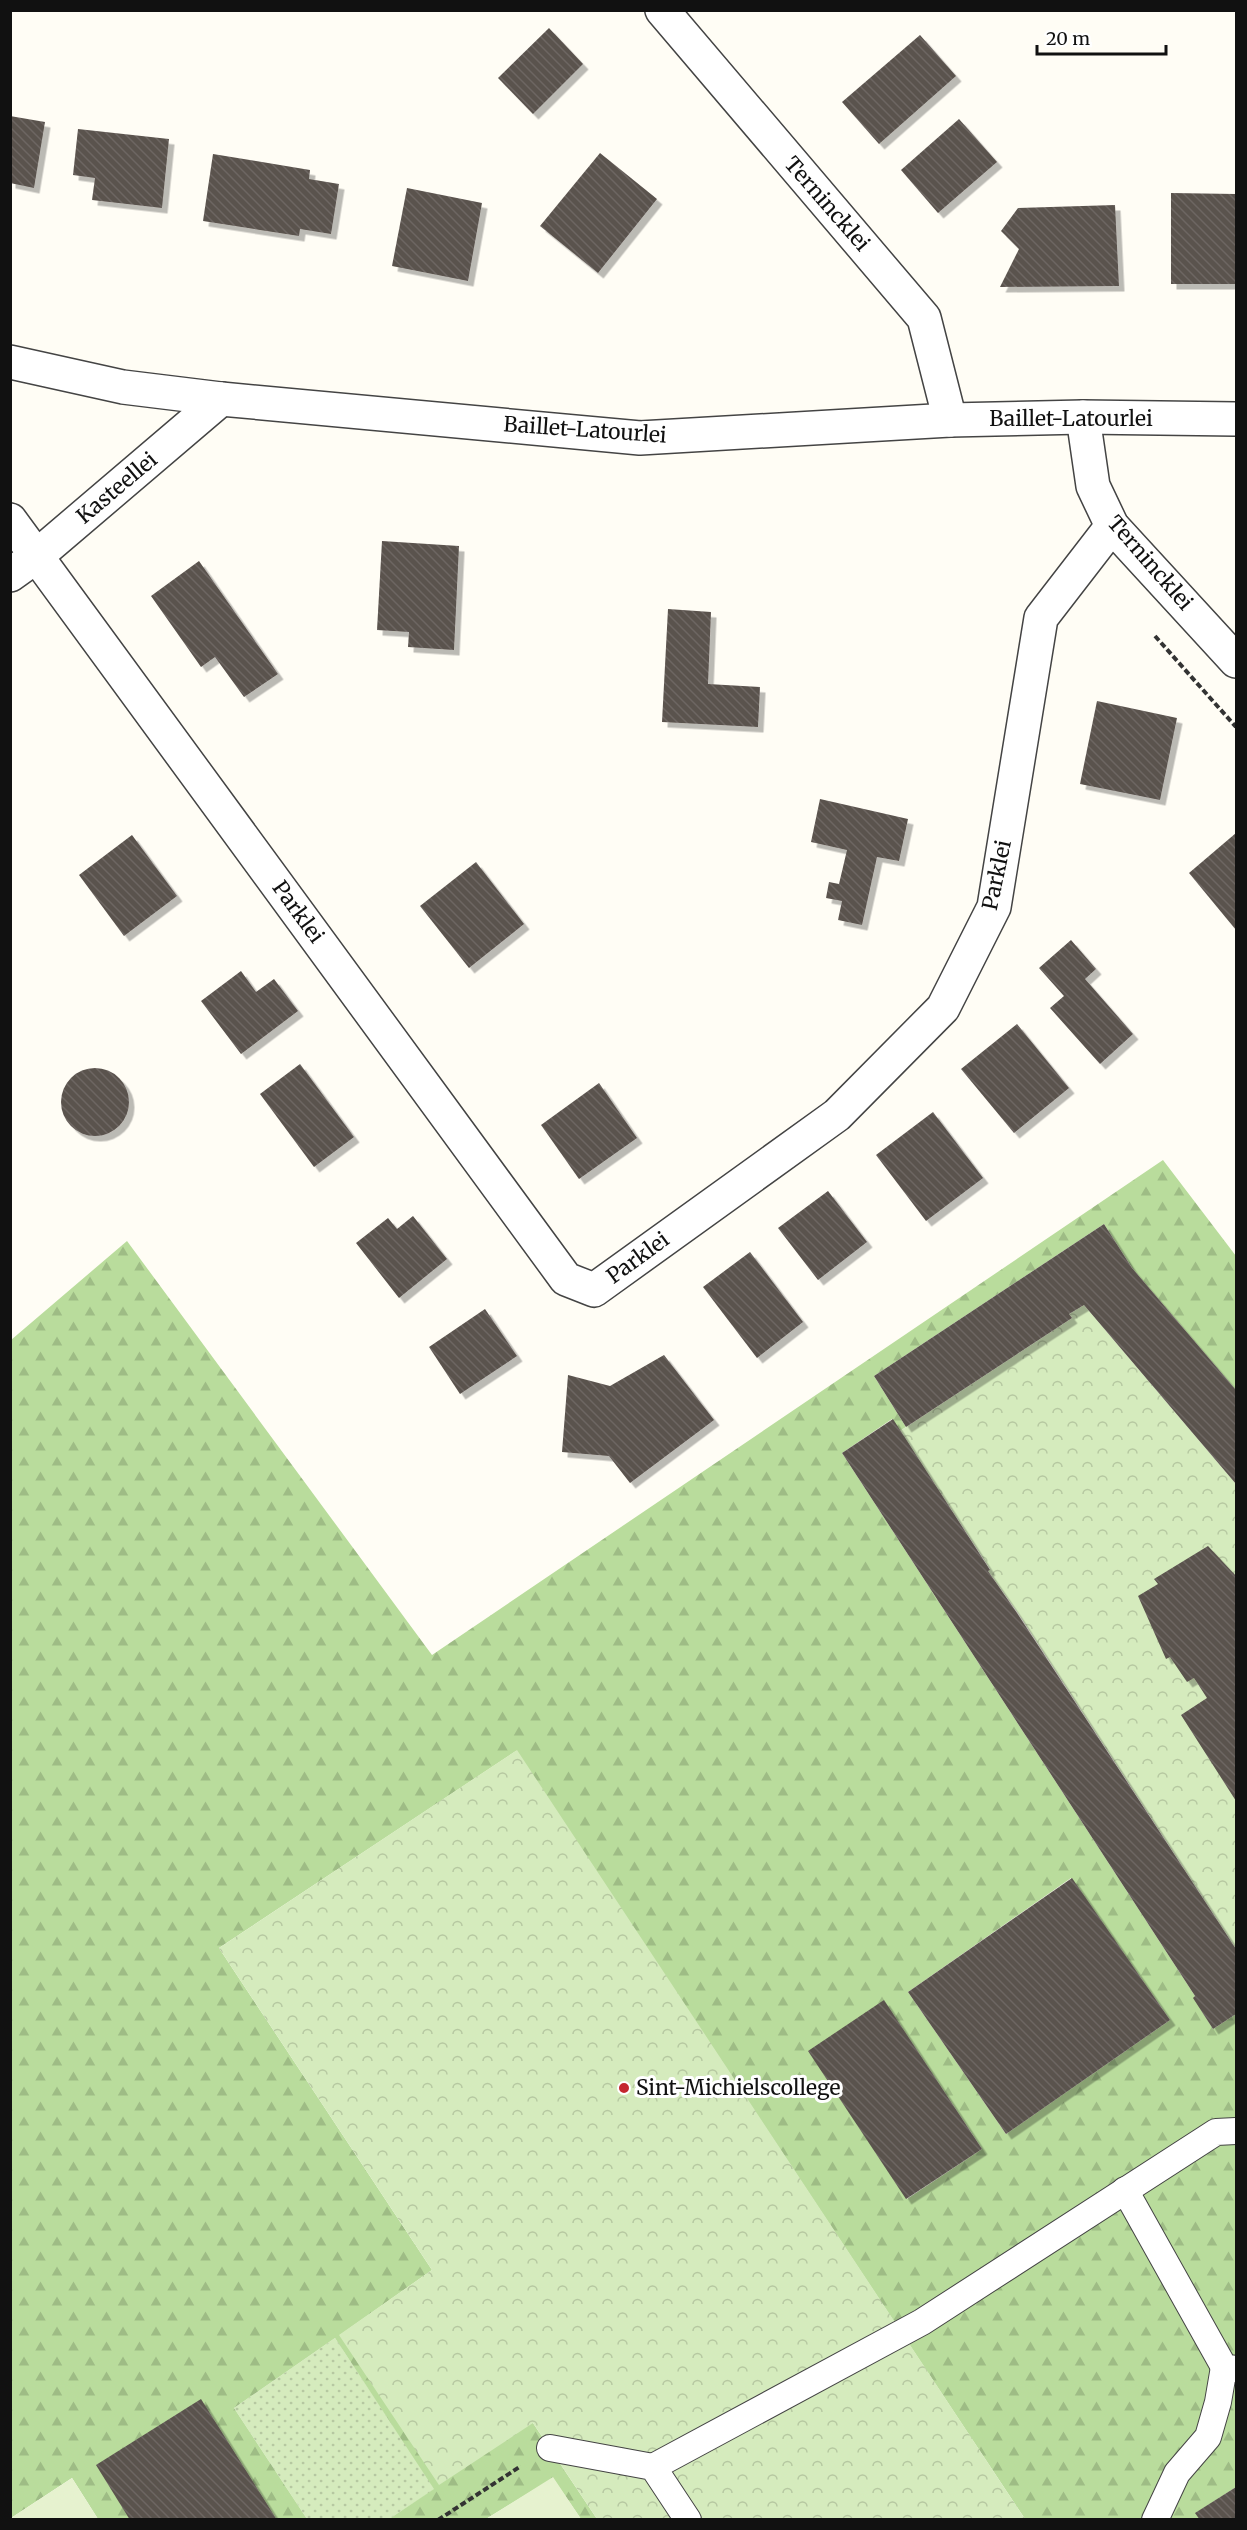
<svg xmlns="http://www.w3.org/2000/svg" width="1247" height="2530" font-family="Merriweather,serif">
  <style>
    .grass { fill: url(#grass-dots) }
    .forest { fill: url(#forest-firs); fill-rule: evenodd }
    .park { fill: url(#park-crowns) }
    .pitch { fill: #e6f2cf }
    .building { fill: url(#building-back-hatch); filter: url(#shadow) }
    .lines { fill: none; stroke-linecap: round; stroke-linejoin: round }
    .lane-casing { stroke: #444; stroke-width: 28 }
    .street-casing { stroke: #444; stroke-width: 36 }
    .path { stroke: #333; stroke-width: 4; stroke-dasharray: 6 3; stroke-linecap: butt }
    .lane { stroke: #fff; stroke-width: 26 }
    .street { stroke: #fff; stroke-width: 33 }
    .poi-dot { fill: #c4262e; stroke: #fff; stroke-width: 2 }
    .labels { text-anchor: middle; stroke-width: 6; stroke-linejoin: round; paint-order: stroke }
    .street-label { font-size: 21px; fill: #111; stroke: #fff }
    .poi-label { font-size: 21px; fill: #111; stroke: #fff; text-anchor: start }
  </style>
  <defs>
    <pattern id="grass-dots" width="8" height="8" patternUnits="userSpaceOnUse" patternTransform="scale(1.5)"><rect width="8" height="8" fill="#d5ebbd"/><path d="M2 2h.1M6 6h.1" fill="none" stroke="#b6c8a1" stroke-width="1.8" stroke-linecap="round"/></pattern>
    <pattern id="forest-firs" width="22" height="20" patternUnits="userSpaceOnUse" patternTransform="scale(1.5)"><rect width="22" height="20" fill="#b9dc9c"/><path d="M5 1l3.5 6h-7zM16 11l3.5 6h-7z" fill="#9ebc85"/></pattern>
    <pattern id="park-crowns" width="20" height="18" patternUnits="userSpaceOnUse" patternTransform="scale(1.5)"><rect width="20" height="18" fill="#d5ebbd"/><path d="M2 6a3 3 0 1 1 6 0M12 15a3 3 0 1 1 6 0" fill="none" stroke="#b6c8a1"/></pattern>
    <pattern id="building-back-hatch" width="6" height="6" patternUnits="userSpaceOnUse" patternTransform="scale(1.5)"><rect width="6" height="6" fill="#5a524d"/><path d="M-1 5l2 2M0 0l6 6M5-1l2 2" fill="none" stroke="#6d6662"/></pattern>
    <filter id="shadow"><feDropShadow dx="5.5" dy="5.5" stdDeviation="0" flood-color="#0004"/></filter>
  </defs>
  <rect width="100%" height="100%" fill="#fffdf5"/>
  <polygon class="grass" points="335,2338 435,2489 389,2519 307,2519 234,2408"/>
  <path class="forest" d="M 1163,1160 L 1236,1256 L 1236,1390 L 1132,1268 L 1104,1224 L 874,1376 L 906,1427 L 900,1431 L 892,1419 L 842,1453 L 1195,1996 L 1194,1998 L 1213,2029 L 1236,2014 L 1236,2487 L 1196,2513 L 1200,2519 L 1025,2519 L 516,1751 L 219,1948 L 432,2270 L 340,2335 L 533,2423 L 597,2519 L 581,2519 L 553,2478 L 486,2519 L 389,2519 L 434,2489 L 335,2338 L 234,2408 L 307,2519 L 98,2519 L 72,2478 L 11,2518 L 11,1340 L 127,1241 L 432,1655 ZM 1071,1878 L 1170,2020 L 1006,2134 L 908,1992 ZM 884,2001 L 982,2149 L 907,2199 Z"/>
  <g class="park">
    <polygon points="1084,1305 1236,1484 1236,1949 1018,1613 988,1571 990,1569 900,1431 1072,1318 1069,1314"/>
    <polygon points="517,1750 1025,2519 597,2519 533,2423 439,2485 339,2335 432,2270 219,1948"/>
  </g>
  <g class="pitch">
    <polygon points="553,2477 581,2519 486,2519"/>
    <polygon points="72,2478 98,2519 11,2519 11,2518"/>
  </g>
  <g class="building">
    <polygon points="549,28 583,64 533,114 498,78"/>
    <polygon points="920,35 956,76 879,144 842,102"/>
    <polygon points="10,116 45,122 34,188 10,183"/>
    <polygon points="959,119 997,162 938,213 901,170"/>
    <polygon points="78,129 169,139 162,208 92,200 95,178 73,175"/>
    <polygon points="600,153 657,199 598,273 540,226"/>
    <polygon points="213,154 310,170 309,179 339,184 331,234 300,229 299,236 203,221"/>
    <polygon points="407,188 482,203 468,281 392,266"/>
    <polygon points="1171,193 1236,194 1236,284 1171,284"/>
    <polygon points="1115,205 1119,286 1000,287 1019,249 1001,231 1018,208"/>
    <polygon points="382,541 459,546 454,650 408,647 409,632 377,630"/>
    <polygon points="199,561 278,674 244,697 215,657 201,667 151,596"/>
    <polygon points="668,609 711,612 708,684 760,687 758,727 662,722"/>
    <polygon points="1097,701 1177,718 1160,800 1080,784"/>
    <polygon points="820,799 908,819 899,861 877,857 862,925 838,920 842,901 826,898 829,882 839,884 847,850 811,842"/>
    <polygon points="1236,833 1236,930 1189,873"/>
    <polygon points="132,835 177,896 124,936 79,875"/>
    <polygon points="476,862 524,924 469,968 420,906"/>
    <polygon points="1071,940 1096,969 1085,979 1133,1034 1100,1064 1050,1008 1064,996 1039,968"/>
    <polygon points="241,971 256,992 274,979 298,1011 241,1054 201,1001"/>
    <polygon points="1017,1024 1069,1088 1014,1133 961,1069"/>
    <polygon points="300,1064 354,1137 314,1167 260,1094"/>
    <circle cx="95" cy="1102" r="34"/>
    <polygon points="599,1083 637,1138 579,1179 541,1125"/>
    <polygon points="933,1112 983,1178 926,1221 876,1155"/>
    <polygon points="828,1191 867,1242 818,1280 778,1228"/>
    <polygon points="413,1216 447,1259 399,1298 356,1243 388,1218 397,1229"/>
    <polygon points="1104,1224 1132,1268 1236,1390 1236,1484 1084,1305 1069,1314 1072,1318 906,1427 874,1376"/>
    <polygon points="750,1252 803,1322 757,1358 703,1287"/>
    <polygon points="485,1309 517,1356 460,1394 429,1347"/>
    <polygon points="664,1355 714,1420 630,1483 609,1456 562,1452 568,1375 610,1386"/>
    <polygon points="893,1419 990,1570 988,1571 1017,1613 1236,1949 1236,2014 1213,2029 1193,1998 1195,1996 842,1453"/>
    <polygon points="1208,1546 1236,1576 1236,1801 1181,1715 1207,1698 1194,1678 1187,1682 1170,1657 1166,1659 1138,1596 1158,1584 1154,1579"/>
    <polygon points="1072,1878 1170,2020 1006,2134 908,1992"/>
    <polygon points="884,2000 982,2149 906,2199 808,2051"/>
    <polygon points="201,2399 277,2520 130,2520 96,2465"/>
    <polygon points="1236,2487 1236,2520 1200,2520 1195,2513"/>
  </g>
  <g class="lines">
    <g class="lane-casing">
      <g id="lane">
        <polyline points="1125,2190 1224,2367 1236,2369"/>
        <polyline points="550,2448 653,2467 688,2520"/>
        <polyline points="653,2467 922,2322 1216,2132 1236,2131"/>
        <polyline points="1155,2520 1177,2473 1208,2437 1218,2402 1224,2367"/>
      </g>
    </g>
    <g class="street-casing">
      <g id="street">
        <polyline points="662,10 924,318 950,420"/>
        <polyline points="10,362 123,387 221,399 640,438 950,420 1083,417 1236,419"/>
        <polyline points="1083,417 1093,486 1112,526 1236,661"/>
        <polyline points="10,520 566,1279 594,1290 837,1115 943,1008 994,907 1041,618 1112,526"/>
        <polyline points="10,575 38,555 221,399"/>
      </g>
    </g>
    <g class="path">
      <polyline points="1155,636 1236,727"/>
      <polyline points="438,2520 521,2466"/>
    </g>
    <use href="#lane" class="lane"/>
    <use href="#street" class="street"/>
  </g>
  <circle class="poi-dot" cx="624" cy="2088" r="6"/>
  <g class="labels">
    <g class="street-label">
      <text transform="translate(827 204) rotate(49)" y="7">Ternincklei</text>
      <text x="1071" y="426">Baillet-Latourlei</text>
      <text transform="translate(585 430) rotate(4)" y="7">Baillet-Latourlei</text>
      <text transform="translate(117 488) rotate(-40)" y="7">Kasteellei</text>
      <text transform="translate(1150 563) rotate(49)" y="7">Ternincklei</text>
      <text transform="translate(997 875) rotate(-78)" y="7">Parklei</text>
      <text transform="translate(298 912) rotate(54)" y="7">Parklei</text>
      <text transform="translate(638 1258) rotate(-36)" y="7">Parklei</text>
    </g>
    <g class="poi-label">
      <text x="636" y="2095">Sint-Michielscollege</text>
    </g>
  </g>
  <rect width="1247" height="2530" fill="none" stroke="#111111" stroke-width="24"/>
  <path d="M1037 45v9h129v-9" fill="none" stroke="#111111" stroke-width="3"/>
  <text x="1046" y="45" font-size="18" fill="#111111" stroke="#ffffff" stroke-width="4.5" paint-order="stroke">20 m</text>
</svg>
